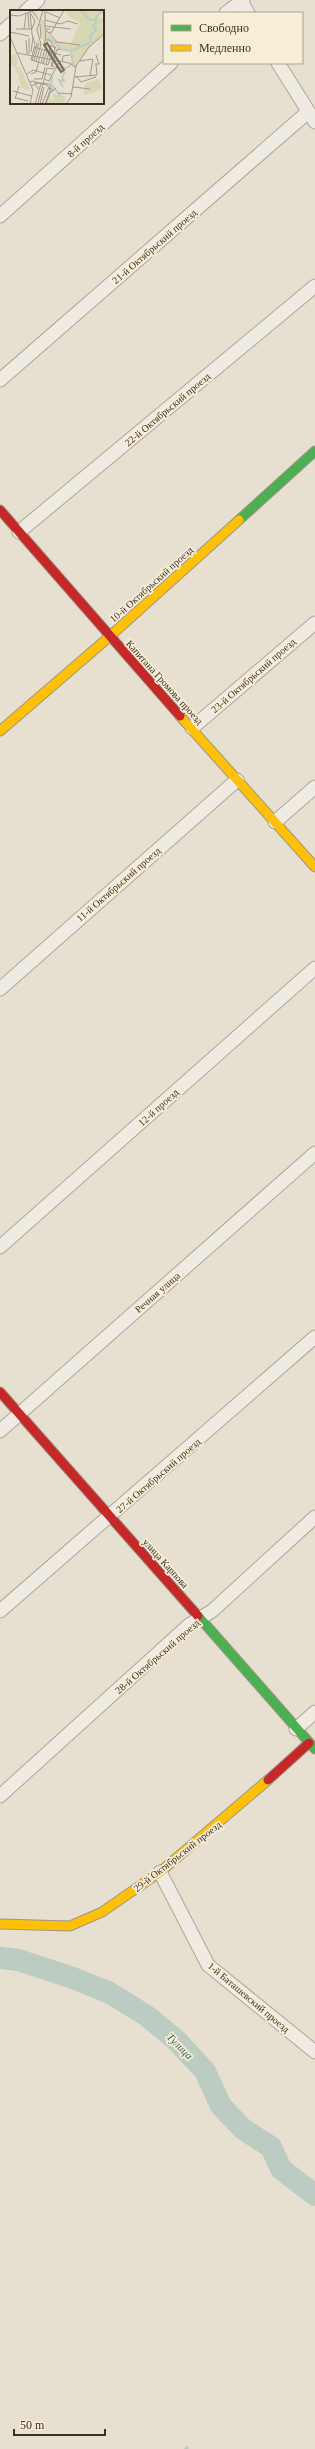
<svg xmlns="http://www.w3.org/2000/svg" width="315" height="2449" font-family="'Times New Roman',serif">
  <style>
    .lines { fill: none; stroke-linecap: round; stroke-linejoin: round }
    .stream { stroke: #bcccc2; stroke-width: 3.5 }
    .river { stroke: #bcccc2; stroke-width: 22 }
    .street-casing { stroke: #ada599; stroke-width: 15 }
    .fast-casing { stroke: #9c958a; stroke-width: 11 }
    .slow-casing { stroke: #9c958a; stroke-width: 11 }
    .jam-casing { stroke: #9c958a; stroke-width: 11 }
    .street { stroke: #efebe3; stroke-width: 13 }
    .fast { stroke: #4caf50; stroke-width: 9 }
    .slow { stroke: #ffc107; stroke-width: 9 }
    .jam { stroke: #c62828; stroke-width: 9 }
    .labels { text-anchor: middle; stroke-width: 3.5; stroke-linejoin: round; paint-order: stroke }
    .street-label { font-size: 10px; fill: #3d2e20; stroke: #f7eed8 }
    .water-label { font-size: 11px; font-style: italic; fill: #2f5d5a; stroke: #f7eed8 }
    .inset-river { fill: none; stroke: #bcccc2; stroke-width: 2 }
    .inset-road { fill: none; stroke: #a3998a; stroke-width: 1 }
    .view { fill: #786c5e; fill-opacity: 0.15; stroke: #786c5e; stroke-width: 2 }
    .inset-edge { fill: none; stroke: #3d2e20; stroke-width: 2 }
  </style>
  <rect width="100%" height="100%" fill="#e7e0d1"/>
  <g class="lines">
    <polyline class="stream" points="186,2449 187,2448"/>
    <polyline class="river" points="0,1958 18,1960 73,1978 110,1993 147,2016 176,2040 205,2071 221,2106 243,2129 271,2147 281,2169 315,2195"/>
    <g class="street-casing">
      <g id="street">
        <polyline points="240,0 248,13"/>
        <polyline points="26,11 38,0"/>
        <polyline points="226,13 243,0"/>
        <polyline points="0,34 11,24"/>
        <polyline points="278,63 315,122"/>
        <polyline points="0,216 171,63"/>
        <polyline points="0,380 308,112"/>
        <polyline points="19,532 315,286"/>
        <polyline points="192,728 315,623"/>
        <polyline points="275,822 315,787"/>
        <polyline points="0,989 237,780"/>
        <polyline points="0,1247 315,968"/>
        <polyline points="0,1431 315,1153"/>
        <polyline points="0,1611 315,1337"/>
        <polyline points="296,1729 315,1712"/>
        <polyline points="0,1796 189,1625 212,1611 315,1517"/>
        <polyline points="160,1872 208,1965 315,2052"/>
      </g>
    </g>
    <g class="fast-casing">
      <g id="fast">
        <polyline points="239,520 315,451"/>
        <polyline points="198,1616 315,1749"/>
      </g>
    </g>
    <g class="slow-casing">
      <g id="slow">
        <polyline points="180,716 315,867"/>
        <polyline points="0,731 109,637 239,520"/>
        <polyline points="0,1924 70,1926 102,1912 160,1872 268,1780"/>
      </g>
    </g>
    <g class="jam-casing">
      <g id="jam">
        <polyline points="0,510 180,716"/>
        <polyline points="0,1392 198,1616"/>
        <polyline points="268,1780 309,1743"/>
      </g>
    </g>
    <use href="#street" class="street"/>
    <use href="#fast" class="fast"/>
    <use href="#slow" class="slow"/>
    <use href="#jam" class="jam"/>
  </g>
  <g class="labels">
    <g class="street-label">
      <text transform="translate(85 140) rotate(-42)" y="4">8-й проезд</text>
      <text transform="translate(154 246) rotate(-41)" y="4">21-й Октябрьский проезд</text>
      <text transform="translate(167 409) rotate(-40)" y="4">22-й Октябрьский проезд</text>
      <text transform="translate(151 584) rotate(-42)" y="4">10-й Октябрьский проезд</text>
      <text transform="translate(253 675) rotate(-41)" y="4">23-й Октябрьский проезд</text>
      <text transform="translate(165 682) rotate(48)" y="4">Капитана Громова проезд</text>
      <text transform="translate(118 884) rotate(-41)" y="4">11-й Октябрьский проезд</text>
      <text transform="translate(158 1107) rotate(-42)" y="4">12-й проезд</text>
      <text transform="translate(157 1292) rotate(-41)" y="4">Речная улица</text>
      <text transform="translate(158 1475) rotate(-41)" y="4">27-й Октябрьский проезд</text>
      <text transform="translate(166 1563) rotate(48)" y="4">улица Карпова</text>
      <text transform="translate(157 1656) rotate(-41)" y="4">28-й Октябрьский проезд</text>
      <text transform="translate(177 1856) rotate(-38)" y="4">29-й Октябрьский проезд</text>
      <text transform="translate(249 1997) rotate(40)" y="4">1-й Баташевский проезд</text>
    </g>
    <g class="water-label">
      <text transform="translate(180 2046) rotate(45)" y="4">Тулица</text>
    </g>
  </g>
  <g transform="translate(10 10)">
    <rect width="94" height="94" fill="#e7e0d1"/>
    <path d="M 22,0 L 26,0 L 27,7 L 34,11 L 36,23 L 45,31 L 60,35 L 70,13 L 58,6 L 56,0 L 94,0 L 89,7 L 94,9 L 91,17 L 94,16 L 94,24 L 77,40 L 65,59 L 60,53 L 62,50 L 60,41 L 52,41 L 45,35 L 45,33 L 43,34 L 37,30 L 34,33 L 34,29 L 29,29 L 29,33 L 25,32 L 28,29 L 35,27 L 30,23 L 31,15 ZM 5,44 L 8,51 L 6,57 L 8,57 L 9,61 L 10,60 L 9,57 L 10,57 L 21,81 L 11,78 L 8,63 L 4,63 L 6,59 L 2,55 L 0,57 L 0,46 ZM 88,69 L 92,76 L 91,80 L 74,85 L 75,74 ZM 42,84 L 56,86 L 54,94 L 38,94 L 41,86 L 42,90 L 44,89 Z" fill="#d6d7b3"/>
    <path class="inset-river" d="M 70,0 L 80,10 L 86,10M 37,28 L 45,32 L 50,39 L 61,41M 46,58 L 57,58 L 63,53 L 61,41 L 81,32 L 80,26 L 86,20 L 83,15 L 86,14 L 86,7 L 94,0M 42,66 L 41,74 L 51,87M 53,77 L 49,70 L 54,71 L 52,67 L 55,62"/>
    <path class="inset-road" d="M 35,0 L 35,19 L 40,19M 20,2 L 22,24 L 25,34M 36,2 L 50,8M 18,3 L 19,19M 21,4 L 25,11 L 22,19M 0,5 L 9,6 L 22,1 L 28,9M 35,10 L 50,14 L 58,11 L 68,14M 30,14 L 31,28M 35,16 L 61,19M 6,19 L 21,19M 14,19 L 16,4M 0,22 L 19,26M 39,22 L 41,23 L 54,0M 0,27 L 23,80 L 20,94M 19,28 L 19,44M 16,30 L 17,44M 35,30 L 36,20 L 47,32 L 70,35M 35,30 L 39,30 L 46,38 L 34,33 ZM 25,35 L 21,50 L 38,55 L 42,42M 24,37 L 51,45M 45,38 L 41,56 L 45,57M 21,42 L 23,27M 7,43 L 59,53 L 66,57M 22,51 L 27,33M 24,51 L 29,33M 70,51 L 83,49M 26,52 L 31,34 L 27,20 L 33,0M 52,52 L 53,46 L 60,45M 31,53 L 37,32M 33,54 L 37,41M 36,54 L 41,35M 85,54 L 89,54 L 86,45M 42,56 L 47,39 L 50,40M 17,64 L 23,60 L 41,65M 21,64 L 26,62 L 32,39M 66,66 L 71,72 L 86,67M 80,66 L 83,49M 65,67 L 87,65 L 86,54M 24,69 L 32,69 L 35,57M 34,69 L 39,71 L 49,52M 20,72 L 24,71 L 28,79M 24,72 L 39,74 L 43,81M 21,76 L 28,73 L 37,75 L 42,82M 63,77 L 80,79M 3,81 L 21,86M 48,83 L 62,84M 6,88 L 18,91M 5,89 L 9,76M 28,93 L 37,58 L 44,59M 25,94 L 31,73M 30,94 L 34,77M 32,94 L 39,77M 35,94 L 41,78M 36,94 L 40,83 L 46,78M 56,94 L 61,87 L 66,56 L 79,37 L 94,24"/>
    <path class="view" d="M 37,33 L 54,60 L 51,62 L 34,35 Z"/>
    <rect width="94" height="94" class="inset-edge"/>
  </g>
  <rect x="163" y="12" width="140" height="52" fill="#f7eed8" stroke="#ada18e"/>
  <rect x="171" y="25" width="20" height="6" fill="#4caf50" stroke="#ada18e"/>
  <text x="199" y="32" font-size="12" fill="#3d2e20">Свободно</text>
  <rect x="171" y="45" width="20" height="6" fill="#ffc107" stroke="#ada18e"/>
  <text x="199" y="52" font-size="12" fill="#3d2e20">Медленно</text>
  <path d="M14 2429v6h91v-6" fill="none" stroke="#3d2e20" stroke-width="2"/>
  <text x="20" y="2429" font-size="12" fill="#3d2e20" stroke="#f7eed8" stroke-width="3" paint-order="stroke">50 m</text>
</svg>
